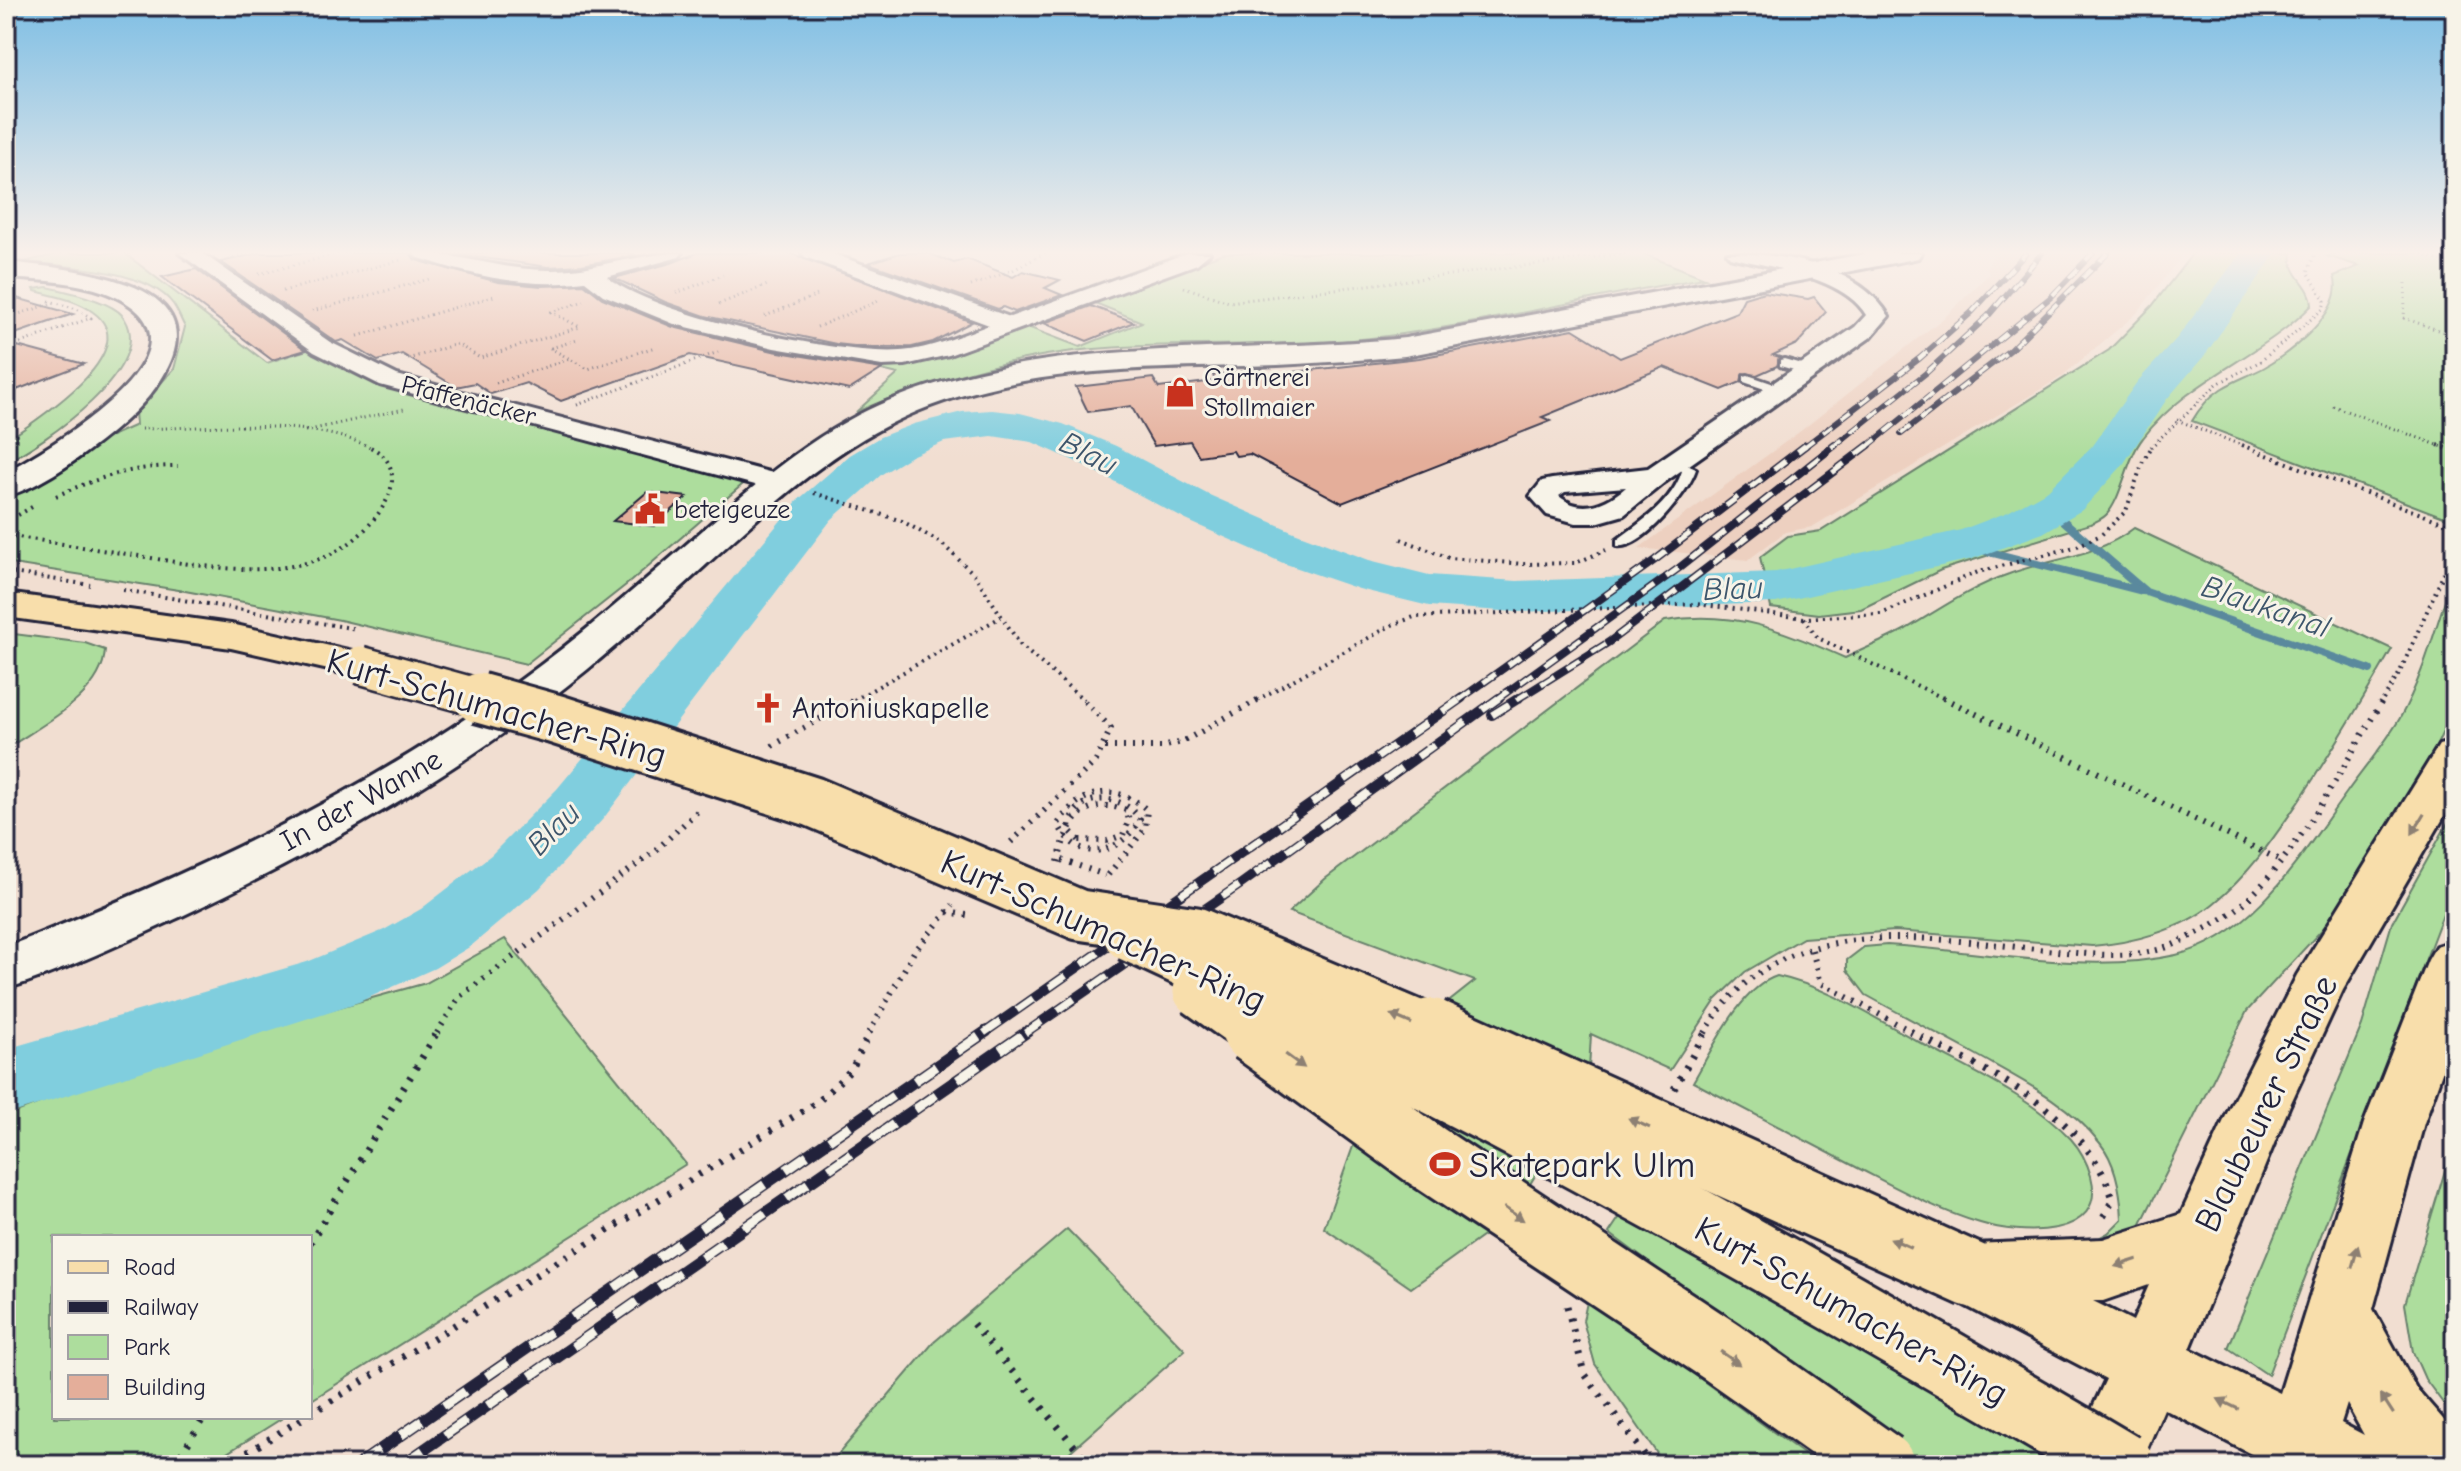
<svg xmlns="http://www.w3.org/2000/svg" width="2461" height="1471" font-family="'Comic Neue',sans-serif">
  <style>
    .built { fill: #edd0c0 }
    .green { fill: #addd9d; stroke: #68806c; stroke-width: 2 }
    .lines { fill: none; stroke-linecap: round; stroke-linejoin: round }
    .stream { stroke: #5a899d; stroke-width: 8 }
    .river { fill: #80cede; fill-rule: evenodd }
    .building { fill: #e4ae9a; stroke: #22223b; stroke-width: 2 }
    .service-casing { stroke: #22223b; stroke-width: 6 }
    .minor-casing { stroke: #22223b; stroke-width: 6 }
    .tertiary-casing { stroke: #22223b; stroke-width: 6 }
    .primary-casing { stroke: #22223b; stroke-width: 6 }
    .path-far3 { stroke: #22223b; stroke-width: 3; stroke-dasharray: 1 4; stroke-linecap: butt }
    .path-far2 { stroke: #22223b; stroke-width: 4; stroke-dasharray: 2 5; stroke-linecap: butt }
    .path-far1 { stroke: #22223b; stroke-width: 6; stroke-dasharray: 2 7; stroke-linecap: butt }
    .path { stroke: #22223b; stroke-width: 7; stroke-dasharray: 3 9; stroke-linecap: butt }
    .service { fill: #f7f3e8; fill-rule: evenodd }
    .minor { fill: #f7f3e8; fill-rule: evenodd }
    .tertiary { fill: #f7f3e8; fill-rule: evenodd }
    .primary { fill: #f8deab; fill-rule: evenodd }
    .rail-far3-casing { stroke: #22223b; stroke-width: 6 }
    .rail-far2-casing { stroke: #22223b; stroke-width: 8 }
    .rail-far1-casing { stroke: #22223b; stroke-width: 10 }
    .rail-casing { stroke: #22223b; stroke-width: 12 }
    .rail-far3 { stroke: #f7f3e8; stroke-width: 4; stroke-dasharray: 12; stroke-linecap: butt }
    .rail-far2 { stroke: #f7f3e8; stroke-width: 5; stroke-dasharray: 15; stroke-linecap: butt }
    .rail-far1 { stroke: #f7f3e8; stroke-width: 7; stroke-dasharray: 20; stroke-linecap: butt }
    .rail { stroke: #f7f3e8; stroke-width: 9; stroke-dasharray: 26; stroke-linecap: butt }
    .primary-bridge-far2-casing { stroke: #22223b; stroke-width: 42; stroke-linecap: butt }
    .primary-bridge-far1-casing { stroke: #22223b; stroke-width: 55; stroke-linecap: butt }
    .primary-bridge-casing { stroke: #22223b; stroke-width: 70; stroke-linecap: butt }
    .path-bridge-far1 { stroke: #22223b; stroke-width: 4; stroke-dasharray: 2 5; stroke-linecap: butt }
    .path-bridge { stroke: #22223b; stroke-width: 6; stroke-dasharray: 2 7; stroke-linecap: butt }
    .primary-bridge-far2 { stroke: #f8deab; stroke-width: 37 }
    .primary-bridge-far1 { stroke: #f8deab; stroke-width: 49 }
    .primary-bridge { stroke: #f8deab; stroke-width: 64 }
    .oneway { fill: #8d8073 }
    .labels { text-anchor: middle; stroke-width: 6; stroke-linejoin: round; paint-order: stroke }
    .far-poi-label { font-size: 26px; fill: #22223b; stroke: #f7f3e8; text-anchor: start }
    .far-street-label { font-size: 26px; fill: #22223b; stroke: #f7f3e8 }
    .poi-label { font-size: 30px; fill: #22223b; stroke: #f7f3e8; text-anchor: start }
    .street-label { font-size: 30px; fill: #22223b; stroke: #f7f3e8 }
    .water-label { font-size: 32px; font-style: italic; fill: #3e566c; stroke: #f7f3e8 }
    .near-street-label { font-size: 36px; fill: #22223b; stroke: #f7f3e8 }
    .near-poi-label { font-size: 36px; fill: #22223b; stroke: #f7f3e8; text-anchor: start }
  </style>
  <rect width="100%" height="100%" fill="#f1ded1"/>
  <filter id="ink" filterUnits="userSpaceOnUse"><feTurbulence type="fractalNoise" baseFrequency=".0125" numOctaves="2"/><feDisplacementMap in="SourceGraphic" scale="16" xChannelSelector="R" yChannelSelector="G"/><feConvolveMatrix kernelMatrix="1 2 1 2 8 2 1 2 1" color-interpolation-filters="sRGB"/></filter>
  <g filter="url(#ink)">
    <polygon class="built" points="1995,253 2184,253 2136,314 2061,377 1812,527 1785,532 1748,560 1639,548 1802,430 1946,316 1989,274 1987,267"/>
    <g class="green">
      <path d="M 63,253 L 133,253 L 127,255 L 267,363 L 313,348 L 351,372 L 382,383 L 750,478 L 631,581 L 526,664 L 340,620 L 185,591 L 6,563 L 6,498 L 84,448 L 136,425 L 135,411 L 174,369 L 185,327 C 181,320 178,311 173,304 C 148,269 63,266 23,262 Z"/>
      <path d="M 1223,253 L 1649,253 L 1644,254 L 1705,278 C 1583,297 1464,330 1342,341 C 1255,348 1168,341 1082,350 C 1003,359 929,381 856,412 L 898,374 L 853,363 L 895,365 L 1025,326 L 1080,347 L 1142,322 L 1095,303 Z"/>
      <path d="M 2193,253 L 2292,253 C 2288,276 2312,284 2312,305 C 2261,357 2188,379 2143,438 C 2126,459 2122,499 2106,515 C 2102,519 2095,522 2090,524 L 1941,570 L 1861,609 L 1819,614 L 1771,608 L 1760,557 L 1788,536 L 1821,531 L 2109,350 L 2152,306 Z"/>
      <path d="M 2337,253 L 2455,253 L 2455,510 L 2449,519 L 2192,421 C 2199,409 2209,397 2221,389 C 2235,380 2251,375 2265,367 C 2292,351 2346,310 2334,276 L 2359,266 L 2327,256 Z"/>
      <path d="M 47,287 C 66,291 110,301 122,315 C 162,365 41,445 6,462 L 6,441 C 35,421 147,351 93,312 C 77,300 54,296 35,291 L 34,289 Z"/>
      <path d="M 2134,528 L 2392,649 C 2362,701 2332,751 2299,801 C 2273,839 2249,875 2213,904 C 2181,930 2132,943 2092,946 L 1895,931 L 1803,938 L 1745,972 L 1716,1000 L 1670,1070 L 1591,1034 L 1588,1087 L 1511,1216 L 1411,1288 L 1324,1228 L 1366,1110 L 1436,1012 L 1475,981 L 1289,912 L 1325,879 L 1665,621 C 1734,609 1784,631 1845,658 C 1865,648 1886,640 1906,629 C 1940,609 1971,587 2009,574 C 2052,558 2097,557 2134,528 Z"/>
      <path d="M 2455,571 L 2455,705 L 2416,791 L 2330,921 L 2247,1011 L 2138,1230 L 2086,1245 L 2108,1233 L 2122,1219 C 2121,1193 2117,1164 2100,1143 C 2068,1102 2019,1079 1975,1054 C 1938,1034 1902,1015 1866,995 L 1847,970 L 1847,960 L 1864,947 L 1887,945 C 1977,950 2088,975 2176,955 C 2256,936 2302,853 2347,792 C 2364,768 2385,744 2400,718 C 2425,673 2437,620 2455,571 Z"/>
      <path d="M 6,633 L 85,643 L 105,650 C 103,696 41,725 6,749 Z"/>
      <polygon points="2455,810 2455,882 2268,1375 2228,1348 2362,1025 2392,923"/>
      <polygon points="505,939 686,1164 310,1401 310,1237 54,1237 54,1417 284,1417 208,1465 6,1465 6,1116 152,1059 426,983"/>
      <path d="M 1777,976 C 1828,987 1874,1018 1919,1042 C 1971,1071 2030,1096 2071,1139 C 2081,1150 2087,1162 2091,1176 C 2108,1240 2019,1235 1980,1223 C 1936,1210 1895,1187 1854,1166 C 1800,1138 1746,1110 1693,1082 C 1712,1050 1740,988 1777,976 Z"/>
      <polygon points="2455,1137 2455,1419 2425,1379 2413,1352 2405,1304"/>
      <polygon points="1631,1200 2059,1442 2050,1465 1922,1465 1609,1233"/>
      <polygon points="1067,1229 1185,1350 1055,1465 829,1465 933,1343"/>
      <polygon points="1588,1297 1819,1465 1665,1465 1595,1364 1583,1321"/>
    </g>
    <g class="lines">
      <g class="stream">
        <polyline points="2051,510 2146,592 2370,670"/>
        <polyline points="1966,546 2143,591"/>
      </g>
      <polygon class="river" points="2241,253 2276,253 2205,355 2167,399 2122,466 2082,510 2043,533 1972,559 1776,603 1517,612 1429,606 1359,589 1283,563 1186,520 1084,465 1032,442 992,436 944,442 911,456 882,474 831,520 603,819 539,889 471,946 435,968 359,1002 6,1115 6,1049 307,962 384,930 421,909 491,855 557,789 798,500 850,455 880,437 914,424 962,412 992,410 1020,413 1063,424 1116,446 1207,494 1294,532 1369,560 1429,575 1517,581 1776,572 1961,530 2008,512 2048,490 2091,447 2137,382 2177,338"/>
    </g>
    <g class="building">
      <polygon points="259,253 410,253 415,260 498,282 542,286 584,284 602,298 673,327 773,351 882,369 849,390 690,355 561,401 526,383 491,394 475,383 456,387 402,354 378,361 343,340 336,342 221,262"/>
      <polygon points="449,253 629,253 636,255 582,265 548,267"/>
      <polygon points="697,253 790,253 972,322 933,342 912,347 873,348 836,344 705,316 665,302 614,278 671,263"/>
      <polygon points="900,253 928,253 954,263 967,259 1013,277 1023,271 1060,280 1045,288 1062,295 1015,312 1003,307 998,309 868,263"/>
      <polygon points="196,269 306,350 272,360 162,277"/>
      <polygon points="1764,292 1808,299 1814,297 1826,312 1797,344 1773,355 1780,357 1777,366 1757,375 1743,373 1741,382 1722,390 1664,367 1542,417 1551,421 1342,503 1250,454 1236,456 1233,451 1199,456 1190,441 1154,446 1131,406 1088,412 1076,387 1153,378 1159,388 1215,381 1213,375 1262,369 1267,375 1419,358 1573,329 1620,358 1737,312 1744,298"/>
      <polygon points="6,295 73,314 6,337"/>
      <polygon points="1091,306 1134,322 1087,341 1044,323"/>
      <polygon points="6,343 84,364 6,394"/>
      <polygon points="647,492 687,497 654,526 613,521"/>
    </g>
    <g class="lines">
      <g class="service-casing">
        <g id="service">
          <polygon points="1784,359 1812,367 1814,370 1808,374 1780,366 1780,360"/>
          <polygon points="1748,375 1783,387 1785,390 1779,394 1744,382 1744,376"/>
          <path d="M 1674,459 L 1696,469 C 1689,492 1642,550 1617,546 L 1617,540 C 1642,521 1672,503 1682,471 L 1667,463 Z"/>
        </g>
      </g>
      <g class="minor-casing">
        <g id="minor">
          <polygon points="179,253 202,253 330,342 397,375 788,477 792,483 788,489 778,491 380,385 314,352"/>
          <path d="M 413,253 C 458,253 501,270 548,270 C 594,271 637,253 682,253 L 679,257 L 607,277 C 654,315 839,356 901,351 C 931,349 961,335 989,325 L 805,257 L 802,253 L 831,253 L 1010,317 L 1187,253 L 1210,253 L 1197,264 L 949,355 L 905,365 L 882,366 L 774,348 L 674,324 L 603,295 L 585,281 C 527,289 470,275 416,257 Z"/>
          <path d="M 1727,253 C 1782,253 1858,265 1889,316 L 1871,337 L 1665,482 L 1624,515 L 1596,523 L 1576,523 L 1547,515 L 1530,496 L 1542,481 L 1552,479 L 1648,468 L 1855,327 L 1866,315 C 1844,277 1769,267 1730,257 ZM 1626,487 C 1606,504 1582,515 1559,496 L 1565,492 Z"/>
        </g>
      </g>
      <g class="tertiary-casing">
        <g id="tertiary">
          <path d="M 1869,253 L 1921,253 L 1918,258 L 1909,260 L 1405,356 C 1363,360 1321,363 1278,365 C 1159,369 1031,364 918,411 C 836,445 772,505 707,564 C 668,600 629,635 588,669 C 464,770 326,848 182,916 C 125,942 66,970 6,989 L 6,947 C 187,876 364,795 522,679 C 577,639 629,594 680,550 C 748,491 814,429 898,397 C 1059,335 1237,355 1405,338 Z"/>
          <path d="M 6,262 C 47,266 88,270 127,284 C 220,318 161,393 111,433 C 84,455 40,488 6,496 L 6,472 C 43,451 205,360 131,306 C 97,281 46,281 6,278 Z"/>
        </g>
      </g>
      <g class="primary-casing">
        <g id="primary">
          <polygon points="6,593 231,624 375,656 381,665 375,674 360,677 231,648 6,617"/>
          <path d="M 2455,741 L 2455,798 L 2343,990 L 2289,1107 L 2190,1349 L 2280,1393 L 2364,1123 L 2428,960 L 2436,946 L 2455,940 L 2455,1035 L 2424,1123 L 2373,1309 L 2416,1388 L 2455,1433 L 2455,1465 L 2385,1465 L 2382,1461 L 2384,1465 L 2251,1465 L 2255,1456 L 2164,1409 L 2140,1465 L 2066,1465 L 2106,1379 L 1949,1297 L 1939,1275 L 1949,1253 L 1972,1244 L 2103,1239 L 2181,1214 L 2230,1107 L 2297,975 L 2439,745 ZM 2149,1285 L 2133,1321 L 2093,1301 L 2103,1301 ZM 2347,1404 L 2364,1435 L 2341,1423 Z"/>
        </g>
      </g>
      <g class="path-far3">
        <polyline points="2417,253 2455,266"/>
        <polyline points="233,257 248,253"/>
        <polyline points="259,274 340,253"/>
        <polyline points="2406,283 2404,318 2455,336"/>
        <polyline points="971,286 1013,270 1045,253"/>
        <polyline points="1184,287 1229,302 1629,253"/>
        <polyline points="283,291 401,260"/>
        <polyline points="676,293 723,275"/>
        <polyline points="719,304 770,284"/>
        <polyline points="312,311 429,279"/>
        <polyline points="765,316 820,294"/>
        <polyline points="6,318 54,303"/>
        <polyline points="817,327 878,301"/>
        <polyline points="358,336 494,296"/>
        <polyline points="6,348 91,318 77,309 46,300"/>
        <polyline points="550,348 588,369 655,347"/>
        <polyline points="551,348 577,340"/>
        <polyline points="408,359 457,344 480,358 580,327 551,312 584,301"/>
        <polyline points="496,383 570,359"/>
        <polyline points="577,405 718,352"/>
        <polyline points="2333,406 2443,447"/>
        <polyline points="2177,420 2246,447"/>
        <path d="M 141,429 C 210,427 307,418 370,447"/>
        <polyline points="305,431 404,409"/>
        <polyline points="2151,447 2217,384 2261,361 2323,309 2325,301 2308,272 2315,253"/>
      </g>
      <g class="path-far2">
        <polyline points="2241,445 2455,527"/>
        <polyline points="2438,445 2455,451"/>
        <polyline points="814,493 902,521 941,543 974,574 1021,646 1084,700"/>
        <path d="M 56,496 C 96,478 134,466 178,466"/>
        <polyline points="6,522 32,507"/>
        <path d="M 6,535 C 48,542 90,548 133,555 C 208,567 313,591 370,524 C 380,512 391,498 392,481 C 393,462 382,452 366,445"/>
        <polyline points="1401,539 1449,558 1524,564 1576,563 1606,550"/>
        <polyline points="6,572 90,585"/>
        <polyline points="1804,618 1818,638 1947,700"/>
        <polyline points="854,700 1001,617"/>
        <polyline points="1257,700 1392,625 1414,617 1697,604 1804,618 1881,614 1978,572 2075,547 2101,535 2126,511 2143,461 2153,445"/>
        <polyline points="2383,700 2399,674 2455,548"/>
      </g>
      <g class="path-far1">
        <polyline points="1943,698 2280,860"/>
        <polyline points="772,746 857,698"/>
        <polyline points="1105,747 1162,747 1182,742 1261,698"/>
        <polyline points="1011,842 1096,761 1111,728 1081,698"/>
        <path d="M 1058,862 C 1067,823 1081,795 1126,810 L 1129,820 L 1123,835 L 1107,841 L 1079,840"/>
        <polyline points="947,912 973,916"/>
        <polyline points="1812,950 1821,983 1914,1033"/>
        <polyline points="437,1033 459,997 654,852 701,808"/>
        <polyline points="869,1033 914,952 953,905"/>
        <path d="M 1705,1033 C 1777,904 1934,940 2057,951 C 2094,955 2142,960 2177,943 C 2196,934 2229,917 2244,903 C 2301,850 2344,764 2384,698"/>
      </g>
      <g class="path">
        <path d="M 1910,1031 C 1987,1073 2084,1108 2113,1199 L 2100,1223"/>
        <polyline points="1674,1089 1706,1031"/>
        <polyline points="310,1243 438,1031"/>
        <polyline points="1567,1306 1584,1373 1652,1465"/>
        <polyline points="973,1324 1090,1465"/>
        <polyline points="310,1414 819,1101 852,1069 870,1031"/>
        <polyline points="175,1465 204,1417"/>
        <polyline points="227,1465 305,1417"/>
      </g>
      <use href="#service" class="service"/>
      <use href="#minor" class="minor"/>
      <use href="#tertiary" class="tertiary"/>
      <use href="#primary" class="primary"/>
      <g class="rail-far3-casing">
        <g id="rail-far3">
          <polyline points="1901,434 2010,350 2108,253"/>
          <polyline points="1804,447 1920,358 1972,312 2026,253"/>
          <polyline points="1833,447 1926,373 1988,316 2042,253"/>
          <polyline points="1867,447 2051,297 2093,253"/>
        </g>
      </g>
      <g class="rail-far2-casing">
        <g id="rail-far2">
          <polyline points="1459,700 1655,560 1806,445"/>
          <polyline points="1496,700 1679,568 1835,445"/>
          <polyline points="1516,700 1609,642 1869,445"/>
        </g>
      </g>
      <g class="rail-far1-casing">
        <g id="rail-far1">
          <polyline points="1492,715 1519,698"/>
          <polyline points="984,1033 1462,698"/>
          <polyline points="1025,1033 1241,884 1499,698"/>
        </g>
      </g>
      <g class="rail-casing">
        <g id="rail">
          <polyline points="358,1465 987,1031"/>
          <polyline points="402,1465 1028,1031"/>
        </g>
      </g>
      <use href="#rail-far3" class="rail-far3"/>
      <use href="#rail-far2" class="rail-far2"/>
      <use href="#rail-far1" class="rail-far1"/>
      <use href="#rail" class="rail"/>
      <g class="primary-bridge-far2-casing">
        <polyline id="primary-bridge-far2" points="360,665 487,700"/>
      </g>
      <g class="primary-bridge-far1-casing">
        <g id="primary-bridge-far1">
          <polyline points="479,698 555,719 813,802 1079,915 1196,932 1436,1033"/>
          <polyline points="1129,936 1337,1033"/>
          <polyline points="1198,991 1257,1033"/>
        </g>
      </g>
      <g class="primary-bridge-casing">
        <g id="primary-bridge">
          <polyline points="1254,1031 1425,1155 1722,1352 1882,1465"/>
          <path d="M 1333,1031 C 1603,1163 1863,1313 2122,1465"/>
          <polyline points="1431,1031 1972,1275"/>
        </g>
      </g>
      <polyline class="path-bridge-far1" points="123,590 357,629"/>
      <g class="path-bridge">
        <path d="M 1079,840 L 1069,830 C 1069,794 1120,789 1140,819 C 1121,855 1077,865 1058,824 C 1079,789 1117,782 1147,810 L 1145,829 L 1107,876"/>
        <polyline points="1062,860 1105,875"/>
      </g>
      <use href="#primary-bridge-far2" class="primary-bridge-far2"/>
      <use href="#primary-bridge-far1" class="primary-bridge-far1"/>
      <use href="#primary-bridge" class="primary-bridge"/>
    </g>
    <defs><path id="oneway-solid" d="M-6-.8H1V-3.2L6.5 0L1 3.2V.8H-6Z" transform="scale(2)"/></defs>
    <g class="oneway">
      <use href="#oneway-solid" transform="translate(2418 824) rotate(121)"/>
      <use href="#oneway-solid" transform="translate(1401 1019) rotate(-157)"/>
      <use href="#oneway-solid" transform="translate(1295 1061) rotate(36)"/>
      <use href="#oneway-solid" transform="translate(1639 1123) rotate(-156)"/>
      <use href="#oneway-solid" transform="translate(1514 1214) rotate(34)"/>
      <use href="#oneway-solid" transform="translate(1901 1243) rotate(-156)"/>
      <use href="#oneway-solid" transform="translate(2355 1257) rotate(-74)"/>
      <use href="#oneway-solid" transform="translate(2126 1263) rotate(162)"/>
      <use href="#oneway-solid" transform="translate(1730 1358) rotate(35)"/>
      <use href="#oneway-solid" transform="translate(2228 1404) rotate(-154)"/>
      <use href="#oneway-solid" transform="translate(2387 1404) rotate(-123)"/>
    </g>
  </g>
  <linearGradient id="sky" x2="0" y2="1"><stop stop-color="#7ebee4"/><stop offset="0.55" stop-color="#f9f0ea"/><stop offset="1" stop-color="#f9f0ea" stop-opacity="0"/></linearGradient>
  <rect width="2461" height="459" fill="url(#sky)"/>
  <defs>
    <g id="shop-bare" transform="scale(2.4)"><path d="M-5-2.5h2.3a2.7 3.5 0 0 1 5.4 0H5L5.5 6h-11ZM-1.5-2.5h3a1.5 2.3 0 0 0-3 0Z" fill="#c8321e" stroke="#f7f3e8" stroke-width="2.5" paint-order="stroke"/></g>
    <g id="civic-bare" transform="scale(2.4)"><path d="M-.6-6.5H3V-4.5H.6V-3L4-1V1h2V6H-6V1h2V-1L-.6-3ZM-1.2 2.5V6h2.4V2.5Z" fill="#c8321e" stroke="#f7f3e8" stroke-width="2.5" paint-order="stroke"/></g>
    <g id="church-bare" transform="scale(2.4)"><path d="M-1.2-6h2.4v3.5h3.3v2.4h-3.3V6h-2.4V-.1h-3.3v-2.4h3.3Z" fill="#c8321e" stroke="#f7f3e8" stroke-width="2.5" paint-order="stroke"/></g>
    <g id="stadium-bare" transform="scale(2.4)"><path d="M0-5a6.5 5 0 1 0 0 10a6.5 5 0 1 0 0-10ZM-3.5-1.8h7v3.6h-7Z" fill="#c8321e" stroke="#f7f3e8" stroke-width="2.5" paint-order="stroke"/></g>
  </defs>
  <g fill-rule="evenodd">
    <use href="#shop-bare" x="1180" y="392"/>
    <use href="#civic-bare" x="650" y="509"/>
    <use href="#church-bare" x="768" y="708"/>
    <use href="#stadium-bare" x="1445" y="1164"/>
  </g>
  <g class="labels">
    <g class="far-poi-label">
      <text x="1204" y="386">Gärtnerei<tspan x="1204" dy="30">Stollmaier</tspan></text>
      <text x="674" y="518">beteigeuze</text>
    </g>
    <g class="far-street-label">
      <text transform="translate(469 400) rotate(14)" y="9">Pfaffenäcker</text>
    </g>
    <g class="poi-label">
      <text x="792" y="718">Antoniuskapelle</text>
    </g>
    <g class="street-label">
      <text transform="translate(361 800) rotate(-29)" y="10">In der Wanne</text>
    </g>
    <g class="water-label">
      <text transform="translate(1089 453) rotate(27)" y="11">Blau</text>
      <text transform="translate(1733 588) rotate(-2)" y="11">Blau</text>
      <text transform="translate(2266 606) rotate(19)" y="11">Blaukanal</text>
      <text transform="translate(553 828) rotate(-45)" y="11">Blau</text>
    </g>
    <g class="near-street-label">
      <text transform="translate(497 707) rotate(16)" y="13">Kurt-Schumacher-Ring</text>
      <text transform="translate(1104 930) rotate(24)" y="13">Kurt-Schumacher-Ring</text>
      <text transform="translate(2265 1103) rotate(-64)" y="13">Blaubeurer Straße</text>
      <text transform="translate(1852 1310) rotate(29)" y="13">Kurt-Schumacher-Ring</text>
    </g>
    <g class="near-poi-label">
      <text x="1469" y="1177">Skatepark Ulm</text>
    </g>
  </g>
  <rect width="2461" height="1471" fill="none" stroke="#f7f3e8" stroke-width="32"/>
  <rect x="16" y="16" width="2429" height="1439" fill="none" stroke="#22223b" stroke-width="3" filter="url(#ink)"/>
  <rect x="52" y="1235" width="260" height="184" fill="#f7f3e8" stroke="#a29fa3" stroke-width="2"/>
  <rect x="68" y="1261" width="40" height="12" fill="#f8deab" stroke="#a29fa3" stroke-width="2"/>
  <text x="124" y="1275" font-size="24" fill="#22223b">Road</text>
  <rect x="68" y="1301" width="40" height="12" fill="#22223b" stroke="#a29fa3" stroke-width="2"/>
  <text x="124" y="1315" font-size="24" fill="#22223b">Railway</text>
  <rect x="68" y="1335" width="40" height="24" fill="#addd9d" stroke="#a29fa3" stroke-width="2"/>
  <text x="124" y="1355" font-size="24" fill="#22223b">Park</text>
  <rect x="68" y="1375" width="40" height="24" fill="#e4ae9a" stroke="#a29fa3" stroke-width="2"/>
  <text x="124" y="1395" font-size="24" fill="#22223b">Building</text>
</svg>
